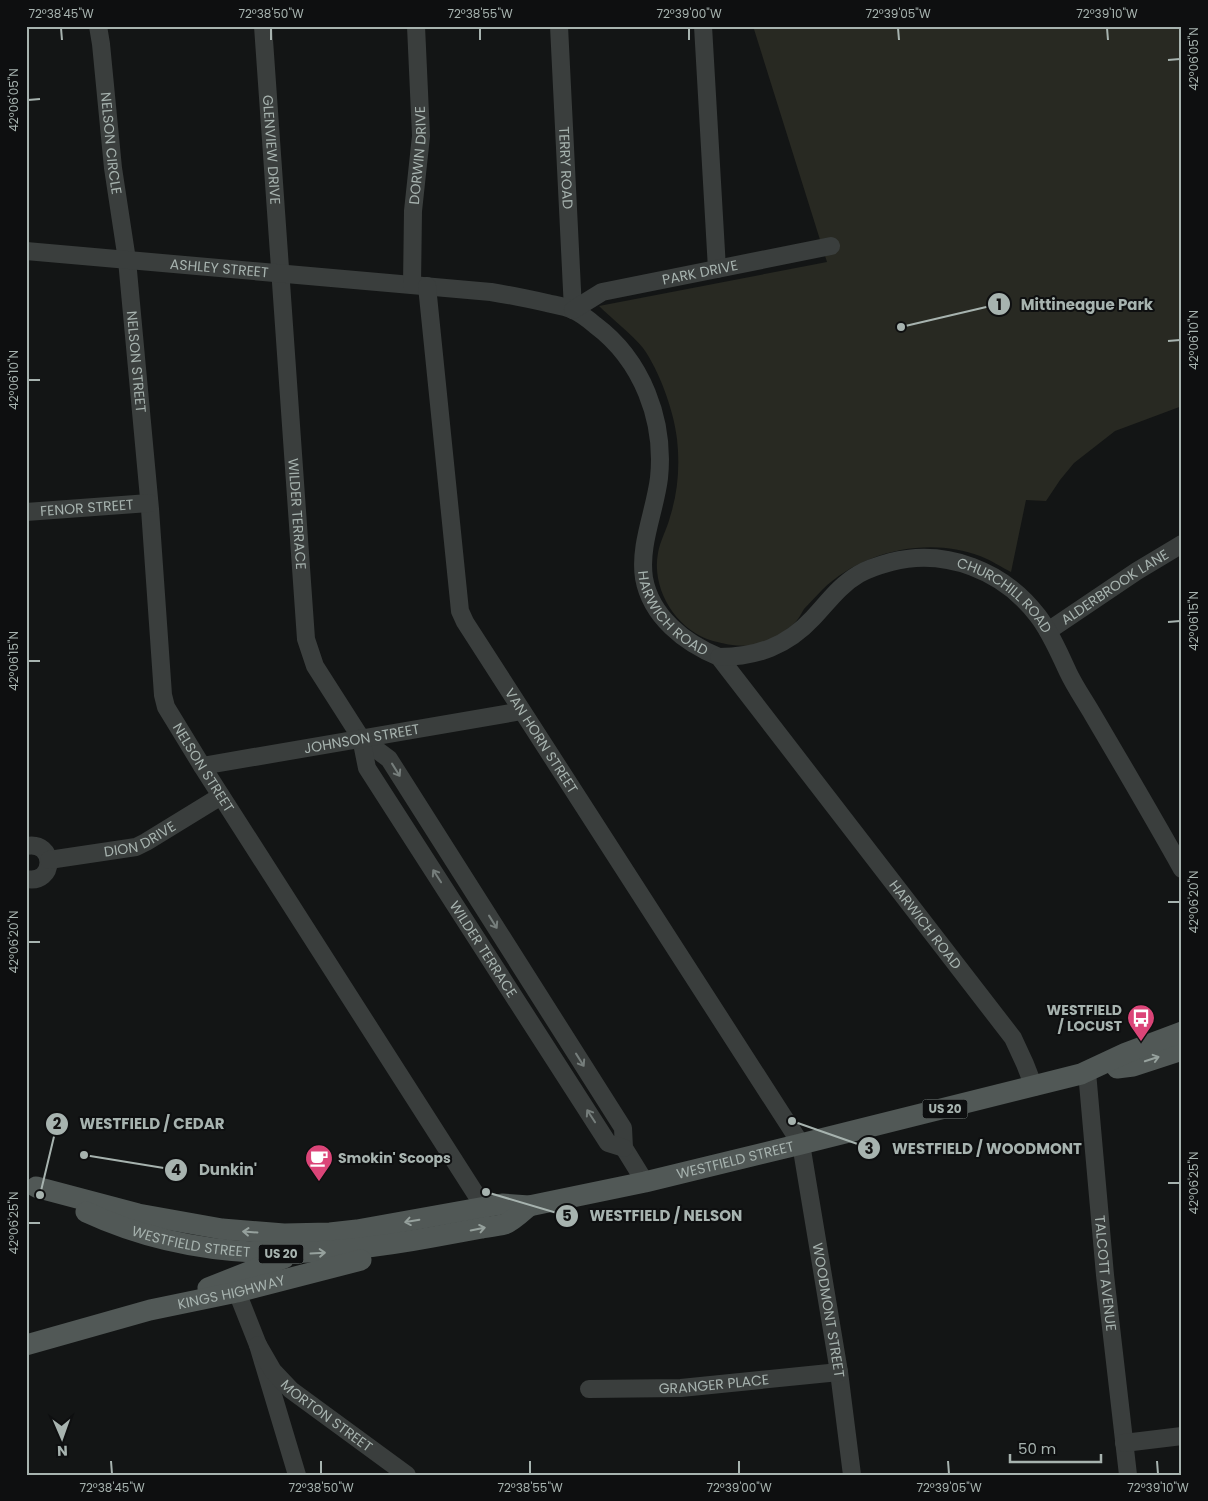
<svg xmlns="http://www.w3.org/2000/svg" width="1208" height="1501" font-family="Poppins,sans-serif">
  <style>
    .green { fill: #282922 }
    .lines { fill: none; stroke-linecap: round; stroke-linejoin: round }
    .minor { stroke: #3a3e3d; stroke-width: 18 }
    .major { stroke: #515856; stroke-width: 21 }
    .oneway { stroke: #767e7c }
    .oneway2 { stroke: #96a19d }
    .ticks { fill: none; stroke: #a7b3af; stroke-width: 2 }
    .labels { text-anchor: middle; stroke-width: 4; stroke-linejoin: round; paint-order: stroke }
    .shield { fill: #0e0f10; stroke: #79827f; stroke-width: 1 }
    .shield-label { font-size: 12px; font-weight: bold; fill: #a7b3af }
    .street-label { font-size: 14px; fill: #a7b3af; stroke: #0e0f10 }
    .poi-label { font-size: 14px; font-weight: bold; fill: #a7b3af; stroke: #0e0f10; text-anchor: end }
    .leader { fill: none; stroke: #a7b3af; stroke-width: 2 }
    .callout-dot { fill: #a7b3af; stroke: #0e0f10; stroke-width: 2 }
    .mark-label { font-size: 15px; text-anchor: middle; font-weight: bold; fill: #111 }
    .callout-label { font-size: 15px; text-anchor: middle; font-weight: bold; fill: #a7b3af; stroke: #0e0f10; stroke-width: 4; stroke-linejoin: round; paint-order: stroke }
    .neatline { fill: none; stroke: #a7b3af; stroke-width: 2 }
    .ticks-label { font-size: 12px; text-anchor: middle; fill: #a7b3af }
  </style>
  <rect width="100%" height="100%" fill="#131515"/>
  <path class="green" d="M 753,26 L 1182,26 L 1182,406 L 1115,431 L 1074,463 L 1060,480 L 1046,501 L 1026,500 L 1011,572 C 1001,567 991,560 980,556 C 929,536 861,551 822,590 C 816,596 810,603 804,609 C 800,616 797,622 790,627 C 784,631 778,637 772,640 C 754,649 731,646 713,641 C 677,631 651,590 658,553 C 660,541 667,529 670,517 C 678,492 680,465 677,439 C 674,411 659,370 643,348 C 633,335 611,318 599,306 L 827,262 Z"/>
  <g class="lines">
    <g class="minor">
      <path id="s1" d="M 98,26 L 101,44 L 113,168 L 127,260 L 150,509 L 163,695 L 166,707 L 202,766 L 484,1207"/>
      <path id="s2" d="M 263,26 L 306,639 L 315,666 L 361,738 L 389,759 L 623,1128 L 624,1148 L 645,1182"/>
      <path id="s3" d="M 559,26 L 573,310"/>
      <polyline points="703,26 717,269"/>
      <path id="s4" d="M 26,251 L 491,292 C 510,295 529,299 547,303 C 555,305 565,306 573,310 C 580,313 588,319 595,325 C 642,360 665,420 659,478 C 655,511 639,545 644,578 C 651,617 685,643 719,657 L 1013,1038 L 1025,1064 L 1034,1087"/>
      <path id="s5" d="M 412,285 L 413,211 L 421,136 L 416,26"/>
      <path id="s6" d="M 427,286 L 460,611 L 465,622 L 801,1144 L 839,1372 L 852,1475"/>
      <path id="s7" d="M 573,310 L 602,292 L 831,246"/>
      <path id="s8" d="M 26,512 L 149,503"/>
      <path id="s9" d="M 1048,631 L 1137,571 L 1182,544"/>
      <path id="s10" d="M 719,657 C 757,657 787,646 813,618 C 828,602 840,585 859,574 C 869,568 880,565 891,562 C 946,548 1004,571 1038,616 C 1051,633 1059,653 1068,672 C 1075,687 1085,701 1093,715 C 1123,766 1153,817 1182,869"/>
      <path id="s11" d="M 361,738 L 367,768 L 608,1143 L 624,1148"/>
      <path id="s12" d="M 202,766 L 522,711"/>
      <path d="M 26,846 C 56,840 56,885 26,879"/>
      <path id="s13" d="M 49,860 L 136,847 L 146,842 L 221,796"/>
      <path id="s14" d="M 1087,1072 L 1105,1275 L 1128,1475"/>
      <polyline points="237,1292 258,1345 297,1475"/>
      <path id="s15" d="M 258,1345 L 273,1371 L 291,1390 L 407,1475"/>
      <path id="s16" d="M 589,1389 L 681,1388 L 839,1372"/>
      <polyline points="1124,1443 1182,1436"/>
    </g>
    <g class="major">
      <polyline points="1117,1068 1133,1066 1182,1050"/>
      <path id="s17" d="M 36,1187 L 138,1214 L 222,1229 L 284,1234 L 330,1233 L 357,1230 L 502,1204 L 529,1206 L 645,1182 L 801,1144 L 1081,1074 L 1126,1053 L 1182,1032"/>
      <path id="s18" d="M 86,1212 C 198,1264 315,1259 433,1237 C 450,1234 466,1231 482,1228 C 489,1227 498,1226 505,1224 C 513,1221 522,1212 529,1206"/>
      <polyline points="208,1288 284,1258"/>
      <path id="s19" d="M 26,1345 L 150,1310 L 237,1292 L 361,1260"/>
    </g>
  </g>
  <defs><path id="oneway-shaft" d="M-6 0H5M1.5-3L5.5 0L1.5 3" fill="none" stroke-width="1.6" stroke-linecap="round" stroke-linejoin="round" transform="scale(1.25)"/></defs>
  <g class="oneway">
    <use href="#oneway-shaft" transform="translate(396 770) rotate(58)"/>
    <use href="#oneway-shaft" transform="translate(437 876) rotate(-123)"/>
    <use href="#oneway-shaft" transform="translate(493 922) rotate(58)"/>
    <use href="#oneway-shaft" transform="translate(580 1060) rotate(58)"/>
    <use href="#oneway-shaft" transform="translate(591 1116) rotate(-123)"/>
  </g>
  <g class="oneway2">
    <use href="#oneway-shaft" transform="translate(1152 1059) rotate(-18)"/>
    <use href="#oneway-shaft" transform="translate(412 1221) rotate(170)"/>
    <use href="#oneway-shaft" transform="translate(478 1229) rotate(-11)"/>
    <use href="#oneway-shaft" transform="translate(250 1232) rotate(-176)"/>
    <use href="#oneway-shaft" transform="translate(318 1253) rotate(-3)"/>
  </g>
  <path class="ticks" d="M 61,28 L 62,40M 271,28 L 271,40M 480,28 L 480,40M 689,28 L 689,40M 898,28 L 899,40M 1107,28 L 1108,40M 1168,60 L 1180,59M 28,100 L 40,99M 1168,341 L 1180,340M 28,380 L 40,380M 1168,622 L 1180,621M 28,661 L 40,661M 1168,902 L 1180,902M 28,942 L 40,942M 1168,1183 L 1180,1183M 28,1223 L 40,1223M 111,1461 L 112,1474M 321,1461 L 321,1474M 530,1461 L 530,1474M 739,1461 L 739,1474M 948,1461 L 949,1474M 1157,1461 L 1158,1474"/>
  <defs>
    <g id="bus-pin" transform="scale(1.4375)"><path d="M0 17L-7.5 6A9.5 9.5 0 1 1 7.5 6Z" fill="#db4578" stroke="#0e0f10"/><path d="M-5-6H5V4H4V6H2V4H-2V6H-4V4H-5ZM-3.5-4V0h7V-4ZM-3.5 1.2v1.5H-2V1.2ZM2 1.2v1.5H3.5V1.2Z" fill="#fff"/></g>
    <g id="cafe-pin" transform="scale(1.4375)"><path d="M0 17L-7.5 6A9.5 9.5 0 1 1 7.5 6Z" fill="#db4578" stroke="#0e0f10"/><path d="M-5.5-4.5H6V0H3Q3 3.5 0 3.5H-2.5Q-5.5 3.5-5.5 0ZM3-3.2v2h1.7v-2ZM-6 4.5H4V6H-6Z" fill="#fff"/></g>
  </defs>
  <g fill-rule="evenodd">
    <use href="#bus-pin" x="1141" y="1018"/>
    <use href="#cafe-pin" x="319" y="1158"/>
  </g>
  <g class="labels">
    <g class="shield">
      <rect x="922.5" y="1099.5" width="45" height="19" rx="4"/>
      <rect x="258.5" y="1244.5" width="45" height="19" rx="4"/>
    </g>
    <g class="shield-label">
      <text x="945" y="1113">US 20</text>
      <text x="281" y="1258">US 20</text>
    </g>
    <g class="street-label">
      <text dy="5" stroke="none"><textPath href="#s1" startOffset="118">NELSON CIRCLE</textPath></text>
      <text dy="5" stroke="none"><textPath href="#s2" startOffset="124">GLENVIEW DRIVE</textPath></text>
      <text dy="5" stroke="none"><textPath href="#s5" startOffset="130">DORWIN DRIVE</textPath></text>
      <text dy="5" stroke="none"><textPath href="#s3" startOffset="142">TERRY ROAD</textPath></text>
      <text dy="5" stroke="none"><textPath href="#s4" startOffset="194">ASHLEY STREET</textPath></text>
      <text dy="5" stroke="none"><textPath href="#s7" startOffset="134">PARK DRIVE</textPath></text>
      <text dy="5" stroke="none"><textPath href="#s1" startOffset="338">NELSON STREET</textPath></text>
      <text dy="5" stroke="none"><textPath href="#s8" startOffset="61">FENOR STREET</textPath></text>
      <text dy="5" stroke="none"><textPath href="#s2" startOffset="489">WILDER TERRACE</textPath></text>
      <text dy="5" stroke="none"><textPath href="#s9" startOffset="80">ALDERBROOK LANE</textPath></text>
      <text dy="5" stroke="none"><textPath href="#s10" startOffset="329">CHURCHILL ROAD</textPath></text>
      <text dy="5" stroke="none"><textPath href="#s4" startOffset="899">HARWICH ROAD</textPath></text>
      <text dy="5" stroke="none"><textPath href="#s12" startOffset="162">JOHNSON STREET</textPath></text>
      <text dy="5" stroke="none"><textPath href="#s6" startOffset="480">VAN HORN STREET</textPath></text>
      <text dy="5" stroke="none"><textPath href="#s1" startOffset="756">NELSON STREET</textPath></text>
      <text dy="5" stroke="none"><textPath href="#s13" startOffset="94">DION DRIVE</textPath></text>
      <text dy="5" stroke="none"><textPath href="#s4" startOffset="1304">HARWICH ROAD</textPath></text>
      <text dy="5" stroke="none"><textPath href="#s11" startOffset="246">WILDER TERRACE</textPath></text>
      <text dy="5" stroke="none"><textPath href="#s17" startOffset="712">WESTFIELD STREET</textPath></text>
      <text dy="5" stroke="none"><textPath href="#s18" startOffset="110">WESTFIELD STREET</textPath></text>
      <text dy="5" stroke="none"><textPath href="#s14" startOffset="202">TALCOTT AVENUE</textPath></text>
      <text dy="5" stroke="none"><textPath href="#s19" startOffset="212">KINGS HIGHWAY</textPath></text>
      <text dy="5" stroke="none"><textPath href="#s6" startOffset="1128">WOODMONT STREET</textPath></text>
      <text dy="5" stroke="none"><textPath href="#s16" startOffset="125">GRANGER PLACE</textPath></text>
      <text dy="5" stroke="none"><textPath href="#s15" startOffset="100">MORTON STREET</textPath></text>
    </g>
    <g class="poi-label">
      <text x="1122" y="1015">WESTFIELD<tspan x="1122" dy="16">/ LOCUST</tspan></text>
      <text x="338" y="1163" text-anchor="start">Smokin' Scoops</text>
    </g>
  </g>
  <path class="leader" d="M901 327L999 304M40 1195L57 1124M792 1121L869 1148M84 1155L176 1170M486 1192L567 1216"/>
  <g class="callout-dot">
    <circle cx="901" cy="327" r="5"/>
    <circle cx="40" cy="1195" r="5"/>
    <circle cx="792" cy="1121" r="5"/>
    <circle cx="84" cy="1155" r="5"/>
    <circle cx="486" cy="1192" r="5"/>
    <circle cx="999" cy="304" r="12"/>
    <circle cx="57" cy="1124" r="12"/>
    <circle cx="869" cy="1148" r="12"/>
    <circle cx="176" cy="1170" r="12"/>
    <circle cx="567" cy="1216" r="12"/>
  </g>
  <g class="mark-label">
    <text x="999" y="310">1</text>
    <text x="57" y="1129">2</text>
    <text x="869" y="1154">3</text>
    <text x="176" y="1175">4</text>
    <text x="567" y="1221">5</text>
  </g>
  <g class="callout-label">
    <text x="1087" y="310">Mittineague Park</text>
    <text x="152" y="1129">WESTFIELD / CEDAR</text>
    <text x="987" y="1154">WESTFIELD / WOODMONT</text>
    <text x="228" y="1175">Dunkin'</text>
    <text x="666" y="1221">WESTFIELD / NELSON</text>
  </g>
  <rect width="1208" height="1501" fill="none" stroke="#0e0f10" stroke-width="55"/>
  <g transform="translate(62 1438) rotate(178)" stroke="#0e0f10" stroke-width="4" paint-order="stroke">
  <path d="M0-4L9 19L0 12L-9 19Z" fill="#a7b3af"/>
  <text y="-8" font-size="14" font-weight="bold" text-anchor="middle" fill="#a7b3af">N</text>
  </g>
  <path d="M1010 1454v8h91v-8" fill="none" stroke="#a7b3af" stroke-width="2.5"/>
  <text x="1018" y="1454" font-size="15" fill="#a7b3af" stroke="#0e0f10" stroke-width="4" paint-order="stroke">50 m</text>
  <rect x="28" y="28" width="1152" height="1446" class="neatline"/>
  <g class="ticks-label">
    <text x="61" y="18">72°38'45"W</text>
    <text x="271" y="18">72°38'50"W</text>
    <text x="480" y="18">72°38'55"W</text>
    <text x="689" y="18">72°39'00"W</text>
    <text x="898" y="18">72°39'05"W</text>
    <text x="1107" y="18">72°39'10"W</text>
    <text transform="translate(1194 59) rotate(-90)" y="4">42°06'05"N</text>
    <text transform="translate(14 100) rotate(-90)" y="4">42°06'05"N</text>
    <text transform="translate(1194 340) rotate(-90)" y="4">42°06'10"N</text>
    <text transform="translate(14 380) rotate(-90)" y="4">42°06'10"N</text>
    <text transform="translate(1194 621) rotate(-90)" y="4">42°06'15"N</text>
    <text transform="translate(14 661) rotate(-90)" y="4">42°06'15"N</text>
    <text transform="translate(1194 902) rotate(-90)" y="4">42°06'20"N</text>
    <text transform="translate(14 942) rotate(-90)" y="4">42°06'20"N</text>
    <text transform="translate(1194 1183) rotate(-90)" y="4">42°06'25"N</text>
    <text transform="translate(14 1223) rotate(-90)" y="4">42°06'25"N</text>
    <text x="112" y="1492">72°38'45"W</text>
    <text x="321" y="1492">72°38'50"W</text>
    <text x="530" y="1492">72°38'55"W</text>
    <text x="739" y="1492">72°39'00"W</text>
    <text x="949" y="1492">72°39'05"W</text>
    <text x="1158" y="1492">72°39'10"W</text>
  </g>
</svg>
